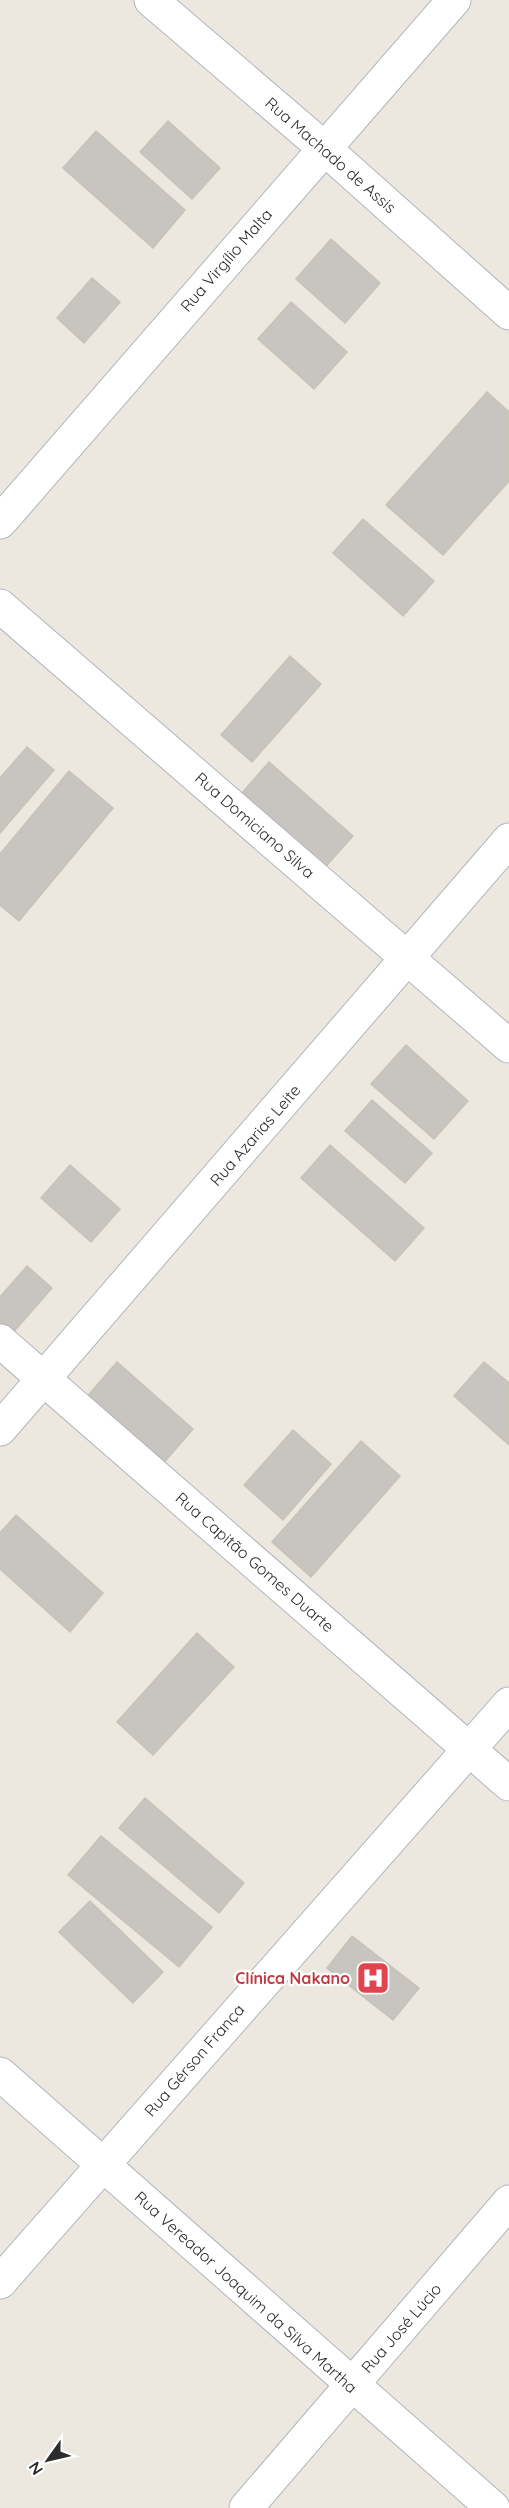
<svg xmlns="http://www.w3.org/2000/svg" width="509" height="2508" font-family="Quicksand,sans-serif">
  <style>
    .building { fill: #c8c4bf; stroke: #c7c3b9; stroke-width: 1.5 }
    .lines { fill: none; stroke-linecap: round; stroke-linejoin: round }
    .street-casing { stroke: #b3b5be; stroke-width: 35 }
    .secondary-casing { stroke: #b3b5be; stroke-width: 35 }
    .street { stroke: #fff; stroke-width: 33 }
    .secondary { stroke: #fff; stroke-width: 33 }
    .labels { text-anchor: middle; stroke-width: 4.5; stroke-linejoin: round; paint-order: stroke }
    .street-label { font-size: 16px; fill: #2c2c2c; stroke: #fff }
    .health-label { font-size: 16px; font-weight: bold; fill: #be3a42; stroke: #fff; text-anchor: end }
  </style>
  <rect width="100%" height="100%" fill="#ece8e0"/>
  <g class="building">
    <polygon points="168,121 220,168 192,199 140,152"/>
    <polygon points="96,131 185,210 153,248 63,168"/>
    <polygon points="331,239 380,283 345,323 296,279"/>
    <polygon points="92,278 120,302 84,343 57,318"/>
    <polygon points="291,302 347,352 314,389 258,339"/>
    <polygon points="487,392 509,412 509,481 443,555 386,505"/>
    <polygon points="363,519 434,581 403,616 333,553"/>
    <polygon points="290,656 321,684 252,762 221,735"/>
    <polygon points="27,747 54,770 0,833 0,778"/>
    <polygon points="269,762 353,836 319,874 236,800"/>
    <polygon points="69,771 113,808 19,921 0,905 0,854"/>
    <polygon points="406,1045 468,1101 434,1139 371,1084"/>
    <polygon points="372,1100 432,1153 405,1183 345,1131"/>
    <polygon points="330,1145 424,1228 395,1261 301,1178"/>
    <polygon points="70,1165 120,1209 91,1242 41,1198"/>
    <polygon points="27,1266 52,1288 11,1335 0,1325 0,1297"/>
    <polygon points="117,1362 193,1429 161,1466 85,1399"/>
    <polygon points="484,1362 509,1383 509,1445 454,1396"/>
    <polygon points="293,1430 331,1464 283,1520 244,1485"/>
    <polygon points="361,1441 400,1476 311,1577 272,1542"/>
    <polygon points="16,1515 103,1593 70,1632 0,1569 0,1533"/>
    <polygon points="197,1633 234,1667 153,1755 117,1722"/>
    <polygon points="145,1798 244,1883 219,1913 119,1828"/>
    <polygon points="101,1836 212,1927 179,1967 68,1875"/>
    <polygon points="90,1901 163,1972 133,2003 59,1932"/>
    <polygon points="352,1936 419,1988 393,2020 327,1968"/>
  </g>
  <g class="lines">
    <g class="street-casing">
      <g id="street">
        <polyline points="151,0 324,148 509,313"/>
        <polyline points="0,606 509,1046"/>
        <polyline points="0,1341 509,1784"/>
        <polyline points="0,2074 493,2508"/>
        <polyline points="0,2282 509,1704"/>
        <polyline points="246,2508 509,2202"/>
      </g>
    </g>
    <g class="secondary-casing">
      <g id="secondary">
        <polyline points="0,522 454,0"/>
        <polyline points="0,1429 509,840"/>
      </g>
    </g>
    <use href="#street" class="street"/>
    <use href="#secondary" class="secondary"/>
  </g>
  <defs>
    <g id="hospital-square" transform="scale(1.725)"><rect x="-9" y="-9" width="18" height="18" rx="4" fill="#e0444e" stroke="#fff"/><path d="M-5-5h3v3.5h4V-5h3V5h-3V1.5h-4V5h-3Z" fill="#fff"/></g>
  </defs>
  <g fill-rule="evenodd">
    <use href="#hospital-square" x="373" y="1978"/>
  </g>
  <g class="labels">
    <g class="street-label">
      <text transform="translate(331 155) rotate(41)" y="6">Rua Machado de Assis</text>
      <text transform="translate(226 260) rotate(-49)" y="6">Rua Virgílio Malta</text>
      <text transform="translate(255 825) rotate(41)" y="6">Rua Domiciano Silva</text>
      <text transform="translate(255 1135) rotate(-49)" y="6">Rua Azarias Leite</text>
      <text transform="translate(255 1562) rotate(41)" y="6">Rua Capitão Gomes Duarte</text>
      <text transform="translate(194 2060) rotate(-49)" y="6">Rua Gérson França</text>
      <text transform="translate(246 2292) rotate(42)" y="6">Rua Vereador Joaquim da Silva Martha</text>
      <text transform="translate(401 2328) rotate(-49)" y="6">Rua José Lúcio</text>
    </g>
    <g class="health-label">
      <text x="350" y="1984">Clínica Nakano</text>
    </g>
  </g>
  <g transform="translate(48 2460) rotate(236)" stroke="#ffffff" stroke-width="4.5" paint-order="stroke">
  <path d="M0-4.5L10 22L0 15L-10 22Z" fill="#2c2c2c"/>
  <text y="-9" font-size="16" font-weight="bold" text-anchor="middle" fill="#2c2c2c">N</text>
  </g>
</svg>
